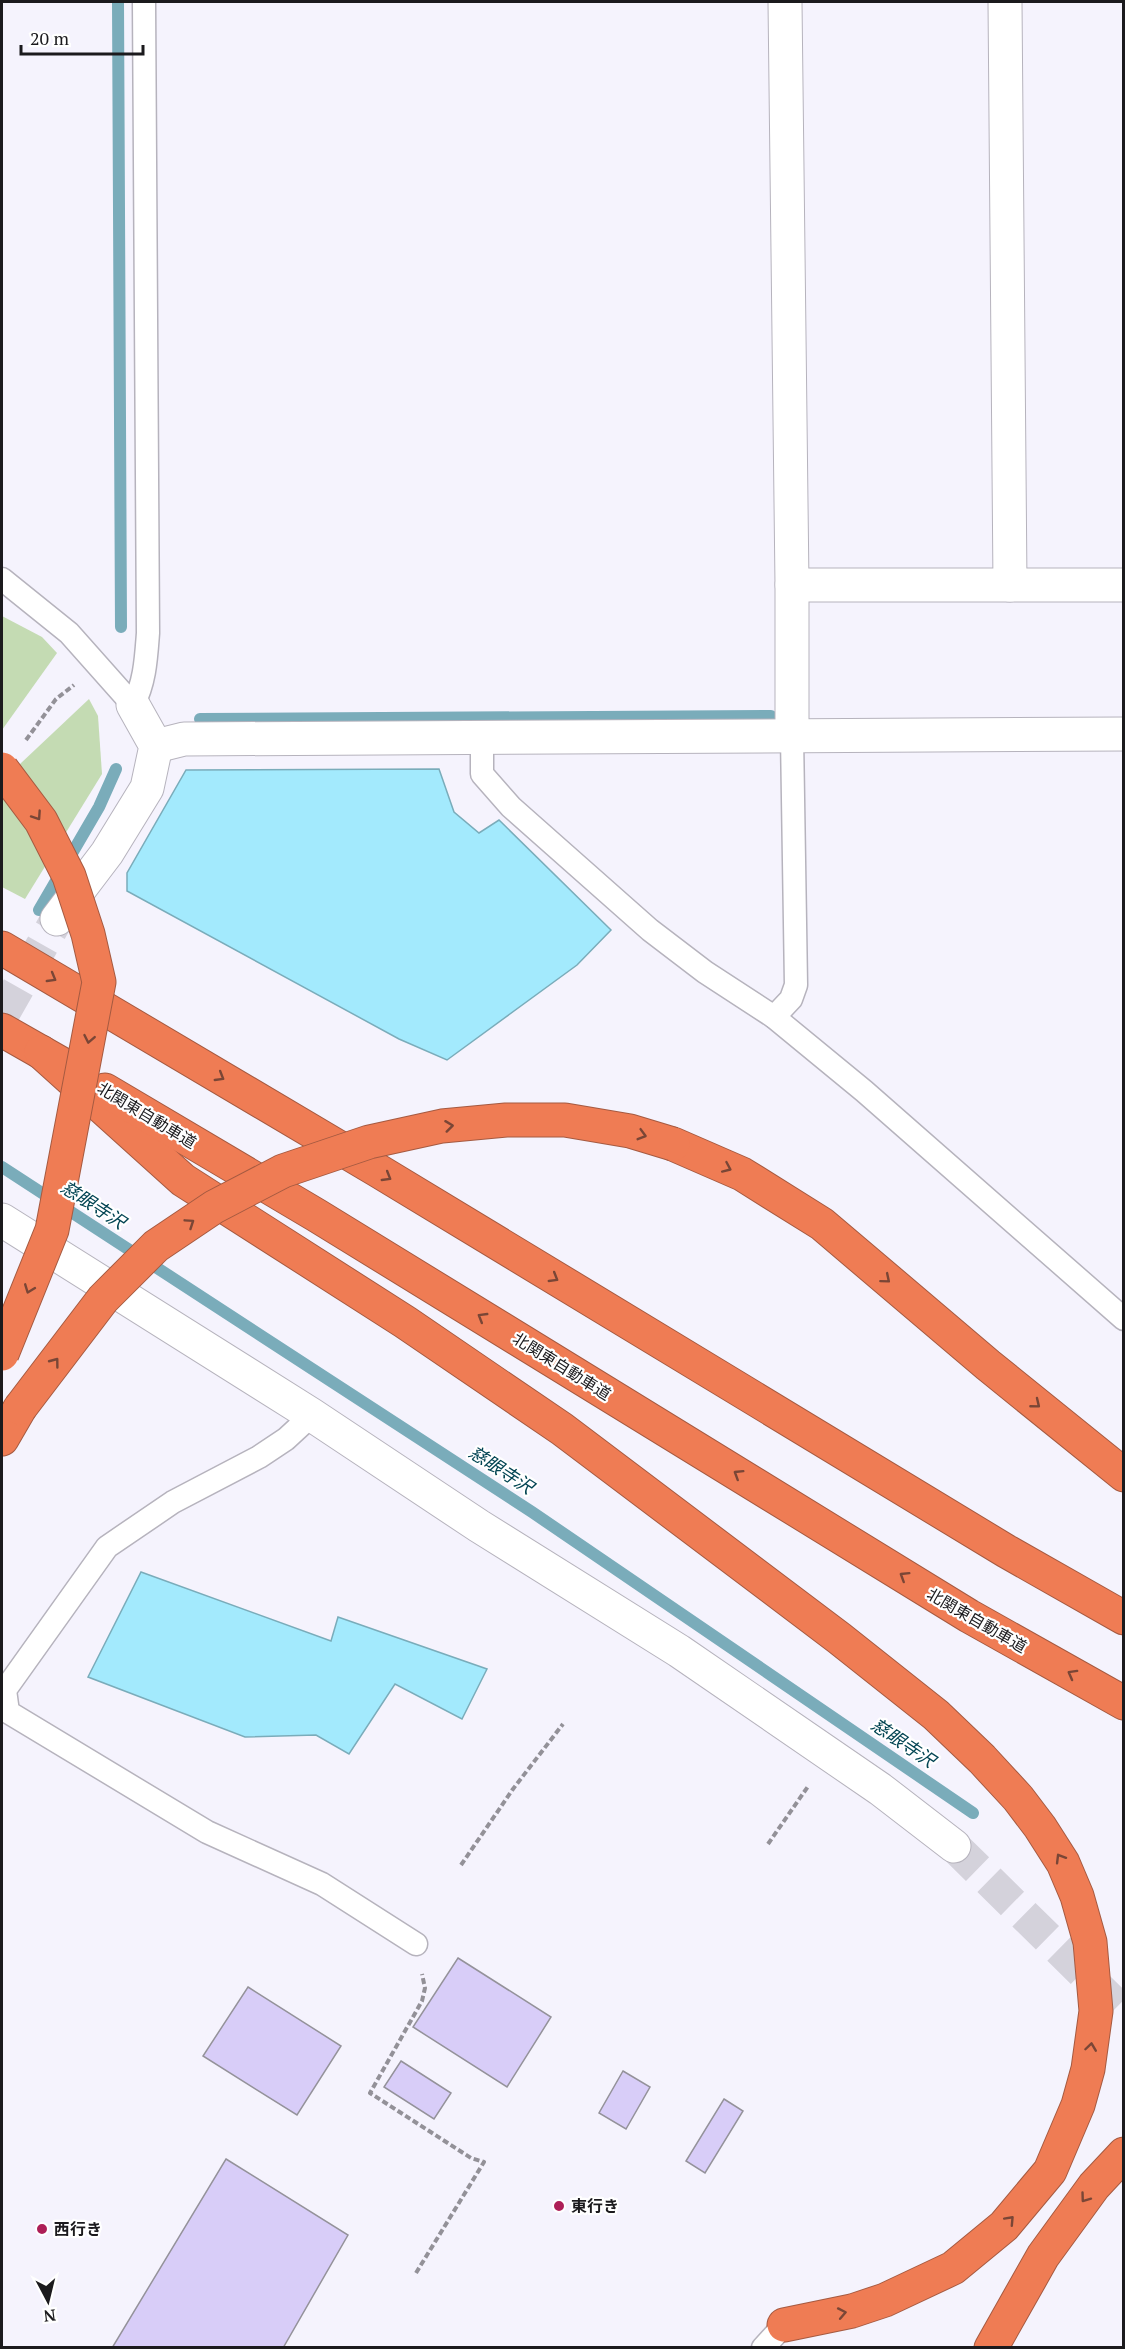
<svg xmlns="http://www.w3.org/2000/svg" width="1125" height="2349" font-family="'PT Serif','Noto Sans JP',serif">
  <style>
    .green { fill: #c4dbb3 }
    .water { fill: #a3eafd; stroke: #7aacba; stroke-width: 1.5 }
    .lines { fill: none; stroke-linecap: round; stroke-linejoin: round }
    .stream { stroke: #7aacba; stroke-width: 12 }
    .building { fill: #d8cdf8; stroke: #94929a; stroke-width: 1.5 }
    .minor-tunnel { stroke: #d4d2db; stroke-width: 33; stroke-dasharray: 33 16; stroke-linecap: butt }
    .tertiary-tunnel { stroke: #d4d2db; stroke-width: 33; stroke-dasharray: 33 16; stroke-linecap: butt }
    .service-casing { stroke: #b6b3bd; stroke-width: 25 }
    .minor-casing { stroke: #b6b3bd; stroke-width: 35 }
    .tertiary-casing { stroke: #b6b3bd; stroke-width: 35 }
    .motorway-casing { stroke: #a55a41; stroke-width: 35 }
    .path { stroke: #939198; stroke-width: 4; stroke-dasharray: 6 3; stroke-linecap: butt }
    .service { stroke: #fff; stroke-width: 22 }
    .minor { stroke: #fff; stroke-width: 33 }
    .tertiary { stroke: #fff; stroke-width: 33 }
    .motorway { stroke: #ef7c54; stroke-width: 33 }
    .motorway-bridge-casing { stroke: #a55a41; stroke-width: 35; stroke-linecap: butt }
    .motorway-bridge { stroke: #ef7c54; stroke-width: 33 }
    .oneway { stroke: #7a4636 }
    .poi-dot { fill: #ad1e57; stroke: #fff; stroke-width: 2 }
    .labels { text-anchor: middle; stroke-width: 4.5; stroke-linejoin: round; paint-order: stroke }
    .street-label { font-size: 16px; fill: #1b1a1d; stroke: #fff }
    .poi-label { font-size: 16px; font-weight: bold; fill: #1b1a1d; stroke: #fff; text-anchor: start }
    .water-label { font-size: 18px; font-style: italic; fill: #034553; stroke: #fff }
  </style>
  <rect width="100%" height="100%" fill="#f5f3fd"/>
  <g class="green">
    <polygon points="2,616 42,637 57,653 2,730"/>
    <polygon points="89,699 98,716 102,774 25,899 2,887 2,781"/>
  </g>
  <g class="water">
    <polygon points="439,769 454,812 479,833 499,820 611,930 577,965 447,1060 399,1039 127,891 127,873 186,770"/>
    <polygon points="141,1572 331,1641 338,1617 487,1669 462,1719 395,1684 349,1754 316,1735 245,1737 88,1677"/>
  </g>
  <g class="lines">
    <g class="stream">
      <polyline points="118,2 121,627"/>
      <polyline points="200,719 771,716"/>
      <polyline points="39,910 99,807 116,769"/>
      <polyline points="2,1167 532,1512 973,1813"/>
    </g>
  </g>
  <g class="building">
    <polygon points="458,1958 551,2017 507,2087 413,2027"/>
    <polygon points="248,1987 341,2046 297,2115 203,2056"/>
    <polygon points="401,2061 451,2093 434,2119 384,2087"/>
    <polygon points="623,2071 650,2087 626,2129 599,2113"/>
    <polygon points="724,2099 743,2111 705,2173 686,2161"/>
    <polygon points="226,2159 348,2235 283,2348 112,2348"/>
  </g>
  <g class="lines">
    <polyline class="minor-tunnel" points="2,1016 57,919"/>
    <polyline class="tertiary-tunnel" points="954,1846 1124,2013"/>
    <g class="service-casing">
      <g id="service">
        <path d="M 2,579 L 69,633 L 133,705 C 145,682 146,659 148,633 L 144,2"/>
        <polyline points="482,739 482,774 511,807 650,930 705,972 774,1017 864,1091 1124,1319"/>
        <polyline points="774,1017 791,999 796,985 792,736"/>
        <polyline points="312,1415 286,1439 259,1457 173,1502 107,1547 5,1690 8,1712 207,1832 322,1884 416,1944"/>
        <polyline points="763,2348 784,2325"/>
      </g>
    </g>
    <g class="minor-casing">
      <g id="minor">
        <polyline points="785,2 792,585 792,736"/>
        <polyline points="1005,2 1010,585"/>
        <polyline points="792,585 1124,585"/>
        <polyline points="156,746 184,739 1124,734"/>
        <polyline points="57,919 107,853 147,788 156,746 133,705"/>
      </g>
    </g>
    <g class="tertiary-casing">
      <polyline id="tertiary" points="2,1220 312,1415 479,1526 679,1651 880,1789 954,1846"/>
    </g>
    <g class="motorway-casing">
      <g id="motorway">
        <polyline points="2,948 377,1170 1006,1551 1124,1618"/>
        <polyline points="2,1030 60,1063"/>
        <polyline points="41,1052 183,1180 405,1322 562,1429 839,1638 936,1715 982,1759 1018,1798 1040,1827 1063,1863 1077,1896 1090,1942 1096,2011 1088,2069 1078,2105 1050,2171 1004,2226 953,2268 885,2300 852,2311 784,2325"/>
        <polyline points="105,1090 316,1215 969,1616 1124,1703"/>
        <polyline points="673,1144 742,1174 822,1224 988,1365 1124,1475"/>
        <polyline points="2,1439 20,1408"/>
        <polyline points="991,2348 1043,2256 1094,2186 1124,2154"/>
      </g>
    </g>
    <g class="path">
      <polyline points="26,740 56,699 74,685"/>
      <polyline points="768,1844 809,1785"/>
      <polyline points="461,1865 513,1789 563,1724"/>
      <polyline points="416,2273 484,2162 471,2158 370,2093 422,2001 425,1988 422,1974"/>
    </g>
    <use href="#service" class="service"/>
    <use href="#minor" class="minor"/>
    <use href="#tertiary" class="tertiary"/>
    <use href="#motorway" class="motorway"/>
    <g class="motorway-bridge-casing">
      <g id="motorway-bridge">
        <polyline points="2,769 41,821 69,876 88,934 99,982 52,1230 2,1354"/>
        <polyline points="20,1408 103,1299 156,1246 214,1207 283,1171 369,1142 442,1126 506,1120 565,1120 630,1131 673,1144"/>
      </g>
    </g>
    <use href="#motorway-bridge" class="motorway-bridge"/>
  </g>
  <defs><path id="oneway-chevron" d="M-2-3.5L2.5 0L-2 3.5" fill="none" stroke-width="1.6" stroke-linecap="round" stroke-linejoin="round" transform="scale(1.5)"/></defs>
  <g class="oneway">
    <use href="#oneway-chevron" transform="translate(37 816) rotate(56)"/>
    <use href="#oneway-chevron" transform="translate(52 978) rotate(30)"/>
    <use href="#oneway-chevron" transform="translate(89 1039) rotate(101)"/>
    <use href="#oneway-chevron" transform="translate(220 1077) rotate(31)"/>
    <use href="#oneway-chevron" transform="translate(449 1126) rotate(-7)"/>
    <use href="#oneway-chevron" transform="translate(642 1135) rotate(16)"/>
    <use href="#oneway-chevron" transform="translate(727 1168) rotate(24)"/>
    <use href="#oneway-chevron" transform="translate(387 1177) rotate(31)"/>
    <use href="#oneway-chevron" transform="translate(190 1223) rotate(-34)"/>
    <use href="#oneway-chevron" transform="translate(554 1278) rotate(31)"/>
    <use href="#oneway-chevron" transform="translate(886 1279) rotate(40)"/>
    <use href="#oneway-chevron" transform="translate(29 1289) rotate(111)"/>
    <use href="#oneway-chevron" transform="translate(482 1317) rotate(-149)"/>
    <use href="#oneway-chevron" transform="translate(55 1362) rotate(-53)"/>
    <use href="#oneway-chevron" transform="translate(1036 1404) rotate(39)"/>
    <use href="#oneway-chevron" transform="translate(738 1474) rotate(-148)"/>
    <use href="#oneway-chevron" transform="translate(904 1576) rotate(-148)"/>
    <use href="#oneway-chevron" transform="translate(1072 1674) rotate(-151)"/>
    <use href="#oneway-chevron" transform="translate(1060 1858) rotate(-121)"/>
    <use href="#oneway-chevron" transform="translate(1091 2047) rotate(-82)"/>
    <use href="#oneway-chevron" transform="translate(1085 2198) rotate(126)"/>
    <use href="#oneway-chevron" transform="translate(1010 2220) rotate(-47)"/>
    <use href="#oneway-chevron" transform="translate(842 2313) rotate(-11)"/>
  </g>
  <g class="poi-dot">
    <circle cx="559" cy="2206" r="6"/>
    <circle cx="42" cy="2229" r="6"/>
  </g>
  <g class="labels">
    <g class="street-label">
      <text transform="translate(147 1115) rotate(31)" y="6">北関東自動車道</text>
      <text transform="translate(562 1366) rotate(32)" y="6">北関東自動車道</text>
      <text transform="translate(977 1620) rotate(30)" y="6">北関東自動車道</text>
    </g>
    <g class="poi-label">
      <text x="571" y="2212">東行き</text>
      <text x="54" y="2235">西行き</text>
    </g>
    <g class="water-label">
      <text transform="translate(93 1205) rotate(33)" y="6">慈眼寺沢</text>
      <text transform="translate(501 1470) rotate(33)" y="6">慈眼寺沢</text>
      <text transform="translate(903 1743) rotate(34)" y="6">慈眼寺沢</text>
    </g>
  </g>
  <rect width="1125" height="2349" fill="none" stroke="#1b1a1d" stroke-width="6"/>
  <g transform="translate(48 2301) rotate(173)" stroke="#ffffff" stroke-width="4.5" paint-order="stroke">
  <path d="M0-4.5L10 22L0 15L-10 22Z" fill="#1b1a1d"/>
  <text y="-9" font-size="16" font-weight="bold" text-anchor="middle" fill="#1b1a1d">N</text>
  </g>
  <path d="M21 45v9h122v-9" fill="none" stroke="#1b1a1d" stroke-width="3"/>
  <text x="30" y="45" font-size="18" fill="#1b1a1d" stroke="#ffffff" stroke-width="4.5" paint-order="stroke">20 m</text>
</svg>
